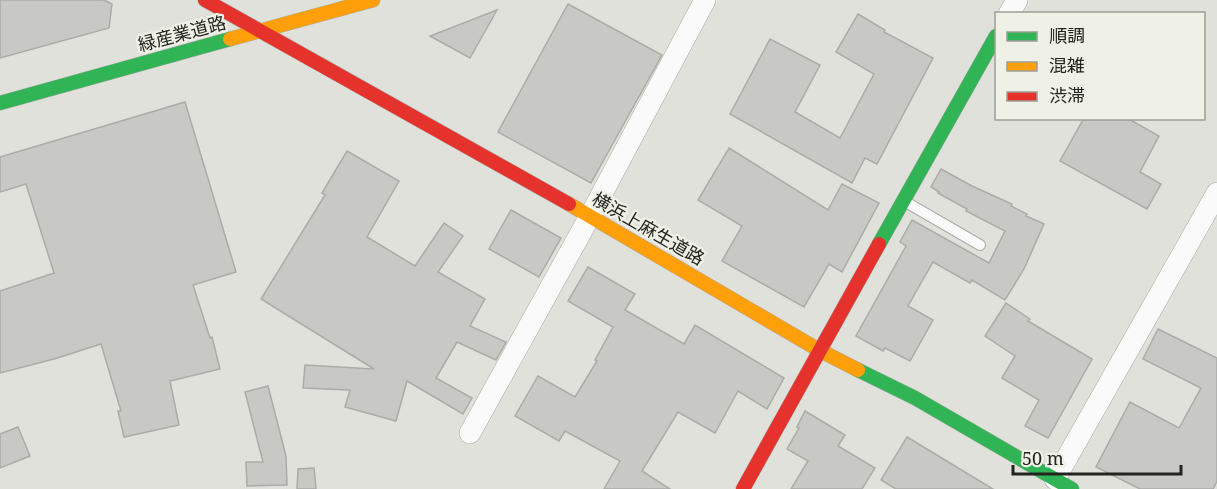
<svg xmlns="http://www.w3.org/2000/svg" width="1217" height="489" font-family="'Noto Serif','Noto Sans JP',serif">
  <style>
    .building { fill: #c8c9c4; stroke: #ababa7; stroke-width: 1.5 }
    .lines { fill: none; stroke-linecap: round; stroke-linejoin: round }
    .lane-casing { stroke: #abaca7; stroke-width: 12 }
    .street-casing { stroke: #abaca7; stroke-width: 22 }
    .fast-casing { stroke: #abaca7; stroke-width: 15 }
    .slow-casing { stroke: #abaca7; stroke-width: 15 }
    .jam-casing { stroke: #abaca7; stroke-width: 15 }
    .lane { stroke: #fafafa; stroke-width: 10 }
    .street { stroke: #fafafa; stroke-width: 21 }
    .fast { stroke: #30b455; stroke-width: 14 }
    .slow { stroke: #ff9f0a; stroke-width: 14 }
    .jam { stroke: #e5322d; stroke-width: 14 }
    .labels { text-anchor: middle; stroke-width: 4.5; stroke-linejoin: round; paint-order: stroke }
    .street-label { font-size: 18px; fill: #23231f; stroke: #eff0e6 }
  </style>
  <rect width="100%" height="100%" fill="#e0e1db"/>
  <g class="building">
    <polygon points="0,0 104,0 112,4 109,28 0,58"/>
    <polygon points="568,4 662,55 591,183 498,132"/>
    <polygon points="497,10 470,58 430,36"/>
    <polygon points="858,14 885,30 884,32 933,58 877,164 865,158 852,183 730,114 770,39 820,65 795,112 840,138 874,74 836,52"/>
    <polygon points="185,102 236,272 193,285 210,338 212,337 220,369 170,381 179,425 124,437 118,411 121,411 101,344 54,359 0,373 0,291 54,273 26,184 0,192 0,157"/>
    <polygon points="1084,118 1127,118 1159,136 1140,172 1161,184 1147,209 1060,161"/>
    <polygon points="729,148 828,210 842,184 879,203 842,272 829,264 804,307 722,261 742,226 698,200"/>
    <polygon points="347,151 399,181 367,237 415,266 444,223 463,236 438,272 485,299 470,326 506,342 496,360 457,342 436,378 472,398 463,414 407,381 396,421 345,407 350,390 303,388 305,365 374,369 261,299 325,195 322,193"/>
    <polygon points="941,169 972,186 1012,204 1011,206 1027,214 1026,216 1044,224 1024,269 1005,300 972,280 970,283 933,262 908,306 933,320 910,361 885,348 883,351 856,336 906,246 900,242 912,220 989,263 1005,231 966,211 967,209 938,193 939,192 931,187"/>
    <polygon points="511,210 561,238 539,277 489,249"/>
    <polygon points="588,267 635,294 625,310 684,344 695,325 784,378 767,409 738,391 715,433 678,412 642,471 670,489 604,489 620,461 565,431 559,441 515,416 538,376 575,397 597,361 595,360 613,327 568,301"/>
    <polygon points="1006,303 1030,319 1028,321 1092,359 1048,438 1025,426 1039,400 1002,378 1015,356 985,336"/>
    <polygon points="1158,329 1217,358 1217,481 1213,489 1140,489 1096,467 1130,402 1179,428 1201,388 1143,359"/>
    <polygon points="268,386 286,456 287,485 247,486 246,462 263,462 245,392"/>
    <polygon points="805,411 845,435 838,446 875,468 862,489 791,489 808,461 787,449 799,428 797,427"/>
    <polygon points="18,427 30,456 0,468 0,434"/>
    <polygon points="907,437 993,489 896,489 881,480"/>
    <polygon points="314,468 316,489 297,489 298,469"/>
  </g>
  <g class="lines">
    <g class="lane-casing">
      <polyline id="lane" points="904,201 980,245"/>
    </g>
    <g class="street-casing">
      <g id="street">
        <polyline points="1009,14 1017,0"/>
        <polyline points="470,433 590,216 705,0"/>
        <polyline points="1055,479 1217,193"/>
      </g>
    </g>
    <g class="fast-casing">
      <g id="fast">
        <polyline points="0,103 230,39"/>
        <polyline points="879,244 996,36"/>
        <polyline points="858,370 915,398 1072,489"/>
      </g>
    </g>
    <g class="slow-casing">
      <g id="slow">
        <polyline points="230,39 373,0"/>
        <polyline points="569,204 819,350 858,370"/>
      </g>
    </g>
    <g class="jam-casing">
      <g id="jam">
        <polyline points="205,0 569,204"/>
        <polyline points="743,489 879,244"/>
      </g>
    </g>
    <use href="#lane" class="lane"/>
    <use href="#street" class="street"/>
    <use href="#fast" class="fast"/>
    <use href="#slow" class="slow"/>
    <use href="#jam" class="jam"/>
  </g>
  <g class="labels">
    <g class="street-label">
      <text transform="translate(182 34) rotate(-15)" y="6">緑産業道路</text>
      <text transform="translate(648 229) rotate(30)" y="6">横浜上麻生道路</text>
    </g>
  </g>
  <rect x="995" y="12" width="210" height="108" fill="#eff0e6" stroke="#9d9e96" stroke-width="1.5"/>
  <rect x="1007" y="32" width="30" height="9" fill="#30b455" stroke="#9d9e96" stroke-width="1.5"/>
  <text x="1049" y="42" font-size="18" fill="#23231f">順調</text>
  <rect x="1007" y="62" width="30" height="9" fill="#ff9f0a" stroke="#9d9e96" stroke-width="1.5"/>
  <text x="1049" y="72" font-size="18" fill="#23231f">混雑</text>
  <rect x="1007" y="92" width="30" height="9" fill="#e5322d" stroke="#9d9e96" stroke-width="1.5"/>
  <text x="1049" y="102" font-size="18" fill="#23231f">渋滞</text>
  <path d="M1013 465v9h168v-9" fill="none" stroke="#23231f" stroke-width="3"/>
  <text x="1022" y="465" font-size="18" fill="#23231f" stroke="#eff0e6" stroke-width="4.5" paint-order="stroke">50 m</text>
</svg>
